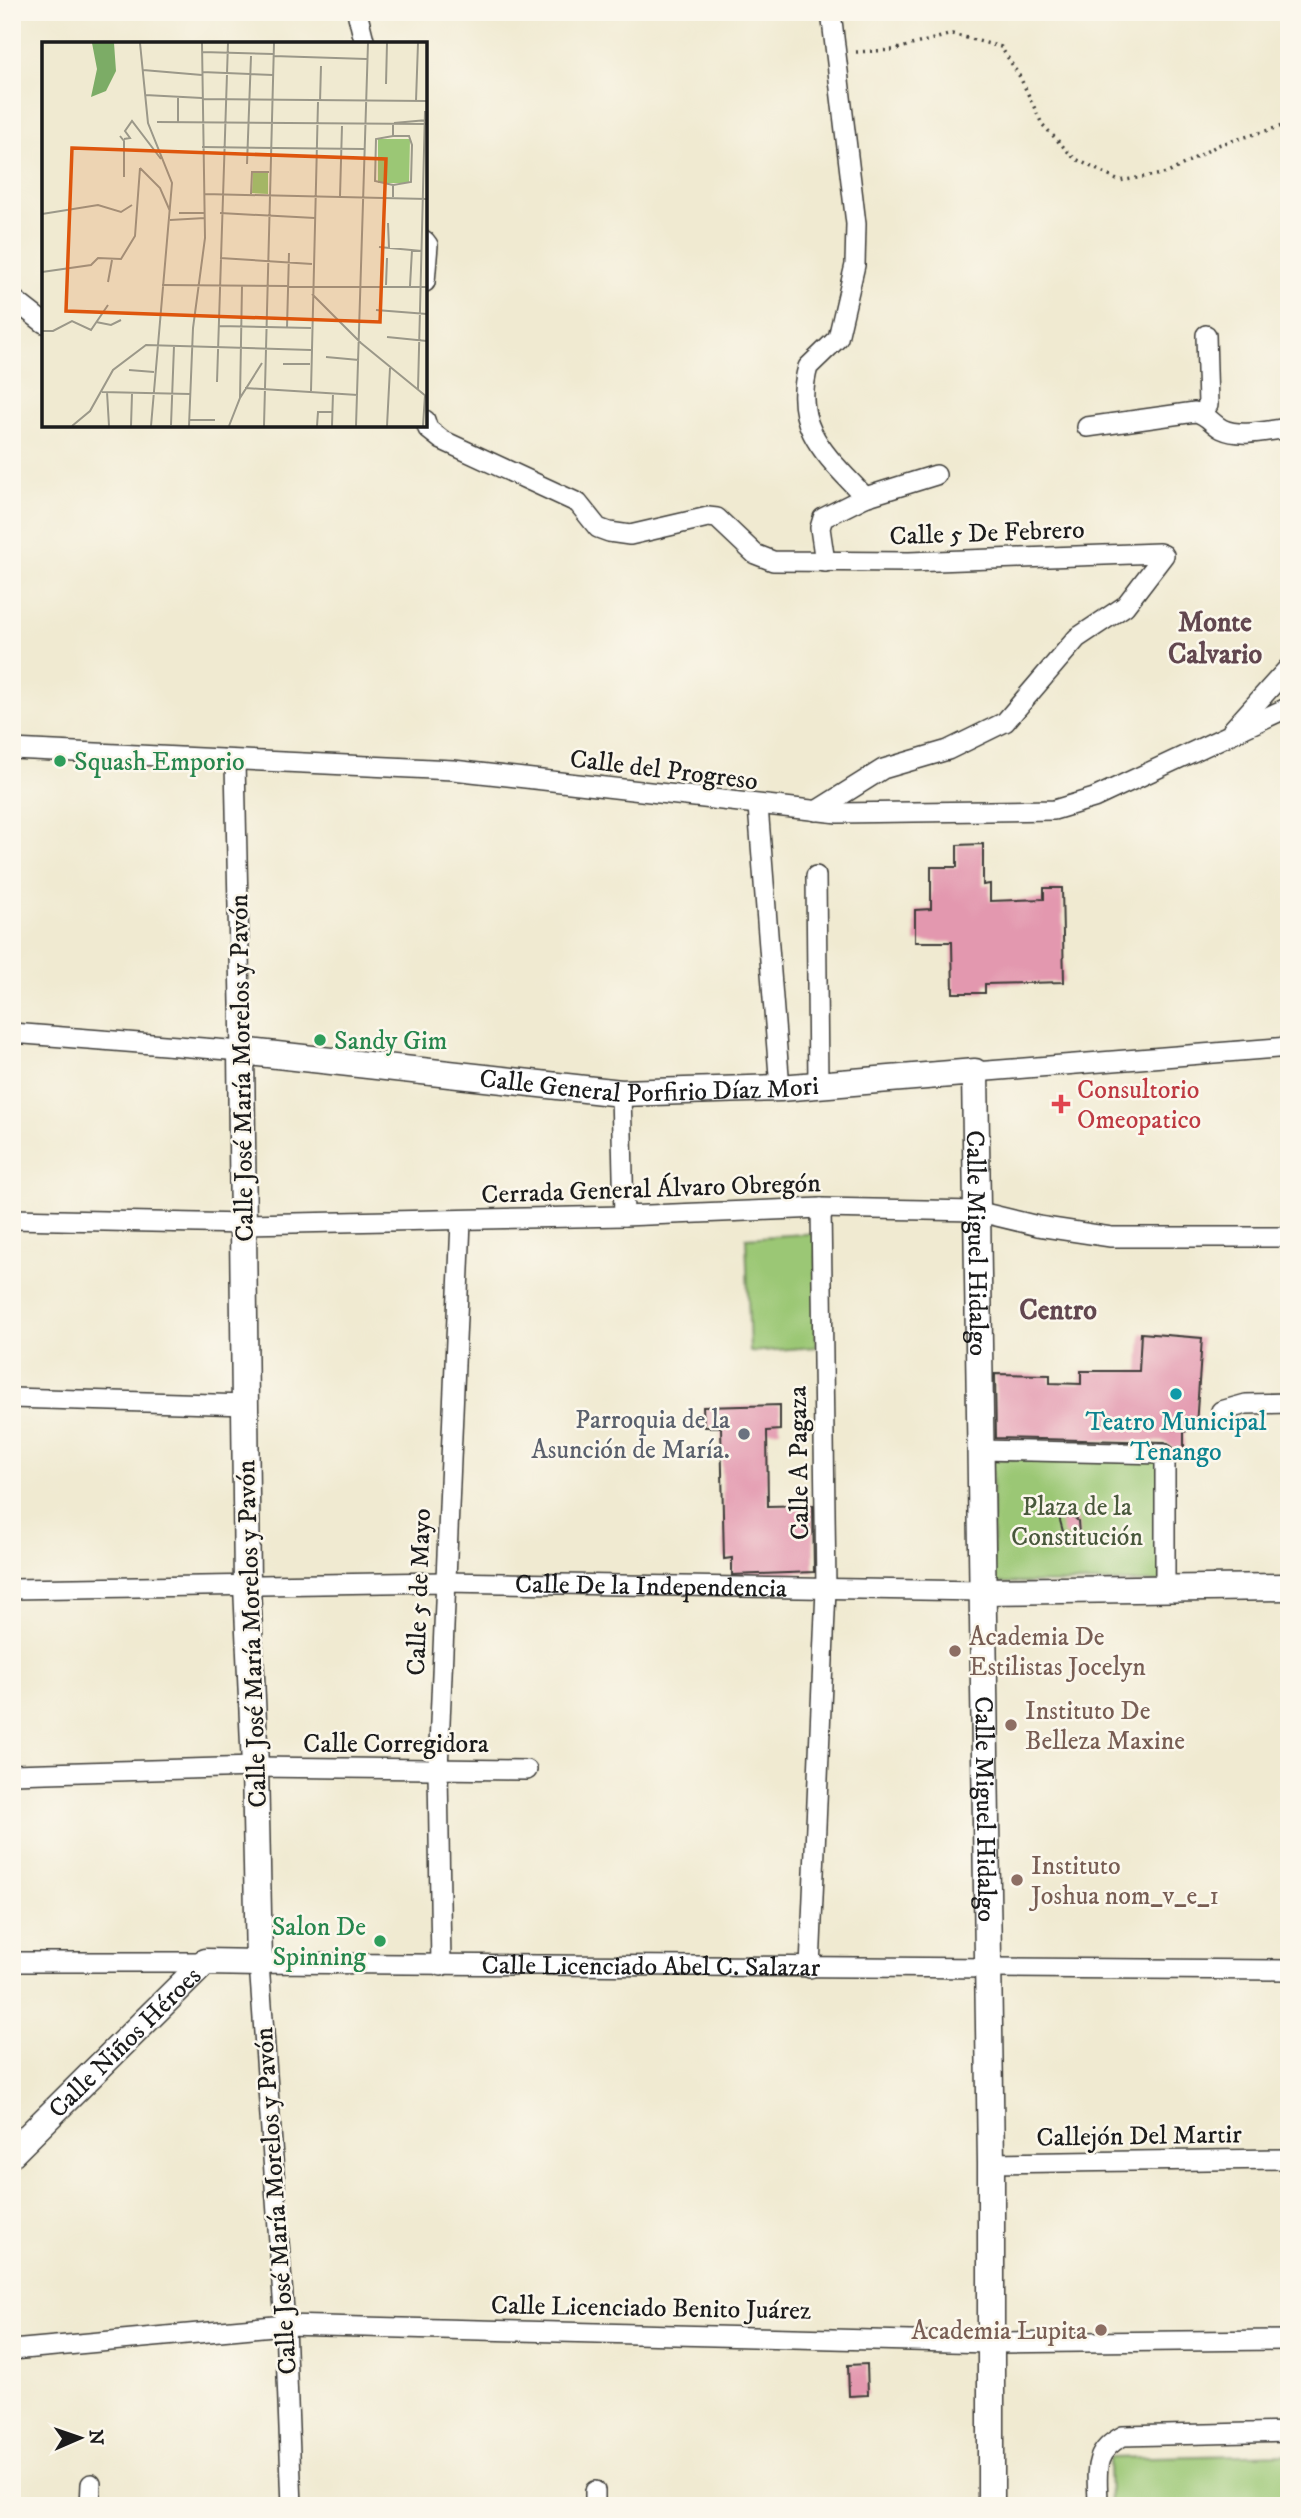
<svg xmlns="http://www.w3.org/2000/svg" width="1301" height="2518" font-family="'IM FELL DW Pica',serif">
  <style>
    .green { fill: #9bc775; stroke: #5c7248; stroke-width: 2 }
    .building { fill: #e398af }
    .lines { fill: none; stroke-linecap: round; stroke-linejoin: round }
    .street-casing { stroke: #3c3b37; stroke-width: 22 }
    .secondary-casing { stroke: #3c3b37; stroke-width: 29 }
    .path { stroke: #3c3b37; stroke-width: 3.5; stroke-dasharray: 2 5; stroke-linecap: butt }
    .street { stroke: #fff; stroke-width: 19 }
    .secondary { stroke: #fff; stroke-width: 26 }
    .leisure-dot { fill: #2e9e5b; stroke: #fbf7ec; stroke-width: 2.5 }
    .health-dot { fill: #e0444e; stroke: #fbf7ec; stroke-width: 2.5 }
    .culture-dot { fill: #0f9aa8; stroke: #fbf7ec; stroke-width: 2.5 }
    .worship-dot { fill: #6b7280; stroke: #fbf7ec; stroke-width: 2.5 }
    .education-dot { fill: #8d6e63; stroke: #fbf7ec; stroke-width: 2.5 }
    .labels { text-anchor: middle; stroke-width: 5; stroke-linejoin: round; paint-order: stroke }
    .street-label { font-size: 26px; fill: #1c1c1c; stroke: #fbf7ec }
    .leisure-label { font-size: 26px; fill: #27864d; stroke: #fbf7ec; text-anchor: start }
    .health-label { font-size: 26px; fill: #be3a42; stroke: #fbf7ec; text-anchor: start }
    .worship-label { font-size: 26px; fill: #5b616d; stroke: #fbf7ec; text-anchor: end }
    .culture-label { font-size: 26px; fill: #0d838f; stroke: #fbf7ec }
    .park-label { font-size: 26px; fill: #48583b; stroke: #fbf7ec }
    .education-label { font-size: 26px; fill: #785e54; stroke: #fbf7ec; text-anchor: start }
    .neighbourhood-label { font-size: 28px; font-weight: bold; fill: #62474f; stroke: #fbf7ec }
    .inset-road { fill: none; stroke: #9b9889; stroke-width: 2 }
    .view { fill: #de560d; fill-opacity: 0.15; stroke: #de560d; stroke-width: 3.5 }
    .inset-edge { fill: none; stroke: #1c1c1c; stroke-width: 3.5 }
  </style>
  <rect width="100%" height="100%" fill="#fbf7ec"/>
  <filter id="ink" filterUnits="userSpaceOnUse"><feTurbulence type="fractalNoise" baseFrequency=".0143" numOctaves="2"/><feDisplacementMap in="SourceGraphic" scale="14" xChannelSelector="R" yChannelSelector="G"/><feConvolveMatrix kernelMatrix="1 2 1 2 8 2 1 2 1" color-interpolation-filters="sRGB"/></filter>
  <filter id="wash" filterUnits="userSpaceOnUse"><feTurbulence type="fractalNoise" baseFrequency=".00686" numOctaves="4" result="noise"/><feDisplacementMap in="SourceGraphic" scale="28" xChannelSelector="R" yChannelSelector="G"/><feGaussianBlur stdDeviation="1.57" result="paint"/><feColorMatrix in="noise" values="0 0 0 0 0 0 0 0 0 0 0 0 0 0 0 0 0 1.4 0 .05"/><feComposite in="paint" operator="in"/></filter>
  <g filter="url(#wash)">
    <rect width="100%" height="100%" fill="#f0ead1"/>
    <g class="green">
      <polygon points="817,1233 816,1347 750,1352 746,1238"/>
      <polygon points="1161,1458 1161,1582 993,1583 992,1459"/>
      <polygon points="1289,2454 1289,2506 1110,2506 1109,2458"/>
    </g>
    <g id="blocks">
      <g class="building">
        <polygon points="983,844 983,885 990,884 990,901 1044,899 1044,888 1062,888 1064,982 985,984 985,993 953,993 952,942 915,942 915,910 931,909 931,867 957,867 957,845"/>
        <polygon points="1141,1333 1202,1338 1196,1426 1184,1432 1184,1450 1176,1450 1165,1442 996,1438 995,1374 1050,1375 1050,1383 1081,1384 1081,1371 1139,1371"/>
        <polygon points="780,1405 780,1430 767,1431 768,1506 813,1505 814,1572 732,1575 732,1558 724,1559 721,1427 704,1427 703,1407"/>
        <polygon points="1073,1516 1078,1521 1079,1535 1064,1535 1059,1517"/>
        <polygon points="867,2364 868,2395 849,2396 848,2365"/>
      </g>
    </g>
  </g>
  <g filter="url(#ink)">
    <use href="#blocks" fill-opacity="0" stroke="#3c3b37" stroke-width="2"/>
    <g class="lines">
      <g class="street-casing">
        <g id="street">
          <polyline points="357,12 365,44"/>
          <path d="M 831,12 L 856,224 L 855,265 L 838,338 L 808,367 C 791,428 827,456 865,497"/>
          <polyline points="425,241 428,245 425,282"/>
          <polyline points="12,298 44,323"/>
          <polyline points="1203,413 1208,405 1206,335"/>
          <polyline points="425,420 428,429 442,440 578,503 598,528 609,532 630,535 708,517 717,518 755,554 773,561 909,562 1159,553 1164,555 1125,606 1077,638 1005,722 948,750 883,769 816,811"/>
          <path d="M 1087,427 L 1195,412 C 1207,414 1212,424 1222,429 C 1241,438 1269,430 1289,428"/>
          <polyline points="825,562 820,528 823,518 865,497 936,475"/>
          <polyline points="1233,729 1289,667"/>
          <polyline points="12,749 453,770 838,813 1054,810 1094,798 1289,707"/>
          <polyline points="758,806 780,1088"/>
          <polyline points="816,876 818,1085"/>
          <polyline points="12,1033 241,1051 235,762"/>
          <polyline points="975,1072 1289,1047"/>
          <polyline points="621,1093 624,1216"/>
          <polyline points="12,1219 245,1224 624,1216 821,1208 976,1211 1038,1226 1111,1237 1289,1237"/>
          <polyline points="12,1398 246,1405"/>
          <polyline points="1221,1411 1246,1404 1289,1403"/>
          <polyline points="981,1450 1165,1454 1165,1588"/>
          <path id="s1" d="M 12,1589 L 443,1582 L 981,1591"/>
          <polyline points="12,1774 255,1767 527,1770"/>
          <polyline points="12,1962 205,1962"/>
          <polyline points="441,1966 438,1770 461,1221"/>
          <polyline points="810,1968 826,1589 821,1208"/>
          <polyline points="991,2163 1289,2159"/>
          <polyline points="12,2350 285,2325 989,2343 1289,2340"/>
          <polyline points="90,2506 91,2484"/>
          <path id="s2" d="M 292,2506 L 285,2325 L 259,1963 L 1289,1970"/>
          <polyline points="595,2506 595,2491"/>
          <path d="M 1098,2506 C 1098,2473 1090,2453 1123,2436 L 1289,2432"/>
        </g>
      </g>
      <g class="secondary-casing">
        <g id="secondary">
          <polyline points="981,1591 1289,1587"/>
          <path id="s3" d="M 12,2153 L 205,1962 L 259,1963 L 255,1767 L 247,1586 L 241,1051 L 621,1093 L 780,1088 L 975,1072 L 991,2163 L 991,2506"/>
        </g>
      </g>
      <polyline class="path" points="856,52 893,50 952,34 1001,47 1020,77 1042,124 1074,158 1119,181 1168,173 1218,145 1289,124"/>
      <use href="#street" class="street"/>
      <use href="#secondary" class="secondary"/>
    </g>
  </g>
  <g class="leisure-dot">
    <circle cx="60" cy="761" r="7"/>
    <circle cx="320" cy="1040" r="7"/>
    <circle cx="380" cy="1941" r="7"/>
  </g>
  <path class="health-dot" d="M1057.5 1093.5h7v7h7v7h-7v7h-7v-7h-7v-7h7z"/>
  <circle class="culture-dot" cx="1176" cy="1394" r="7"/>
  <circle class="worship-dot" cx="744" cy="1434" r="7"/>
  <g class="education-dot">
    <circle cx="955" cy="1651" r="7"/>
    <circle cx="1011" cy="1725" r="7"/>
    <circle cx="1017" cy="1880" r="7"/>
    <circle cx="1101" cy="2330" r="7"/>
  </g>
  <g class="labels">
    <g class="street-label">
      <text transform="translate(987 532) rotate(-2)" y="9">Calle 5 De Febrero</text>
      <text transform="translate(664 769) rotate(7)" y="9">Calle del Progreso</text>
      <text transform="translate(241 1068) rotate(-91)" y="9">Calle José María Morelos y Pavón</text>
      <text dy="9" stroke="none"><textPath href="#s3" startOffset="1648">Calle General Porfirio Díaz Mori</textPath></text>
      <text transform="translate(651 1188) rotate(-2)" y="9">Cerrada General Álvaro Obregón</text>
      <text dy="9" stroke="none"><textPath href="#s3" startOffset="2146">Calle Miguel Hidalgo</textPath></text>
      <text transform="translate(798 1463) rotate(-91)" y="9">Calle A Pagaza</text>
      <text dy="9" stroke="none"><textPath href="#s1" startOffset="639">Calle De la Independencia</textPath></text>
      <text transform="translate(418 1592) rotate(-88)" y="9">Calle 5 de Mayo</text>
      <text transform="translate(251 1634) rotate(-92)" y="9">Calle José María Morelos y Pavón</text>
      <text x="396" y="1752">Calle Corregidora</text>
      <text dy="9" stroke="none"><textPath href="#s3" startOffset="2712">Calle Miguel Hidalgo</textPath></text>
      <text dy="9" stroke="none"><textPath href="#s2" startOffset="936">Calle Licenciado Abel C. Salazar</textPath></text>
      <text dy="9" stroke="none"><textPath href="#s3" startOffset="158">Calle Niños Héroes</textPath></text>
      <text transform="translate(1139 2135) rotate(-1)" y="9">Callejón Del Martir</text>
      <text transform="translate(275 2201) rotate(-94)" y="9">Calle José María Morelos y Pavón</text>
      <text transform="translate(651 2307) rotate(1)" y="9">Calle Licenciado Benito Juárez</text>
    </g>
    <g class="leisure-label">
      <text x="74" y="770">Squash Emporio</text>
      <text x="334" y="1049">Sandy Gim</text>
      <text x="366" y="1935" text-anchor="end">Salon De<tspan x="366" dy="30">Spinning</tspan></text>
    </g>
    <g class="health-label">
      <text x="1077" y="1098">Consultorio<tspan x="1077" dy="30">Omeopatico</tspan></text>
    </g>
    <g class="worship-label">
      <text x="730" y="1428">Parroquia de la<tspan x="730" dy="30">Asunción de María.</tspan></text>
    </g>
    <g class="culture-label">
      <text x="1176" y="1430">Teatro Municipal<tspan x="1176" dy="30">Tenango</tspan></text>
    </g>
    <g class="park-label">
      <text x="1077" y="1515">Plaza de la<tspan x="1077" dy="30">Constitución</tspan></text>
    </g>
    <g class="education-label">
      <text x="969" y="1645">Academia De<tspan x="969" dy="30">Estilistas Jocelyn</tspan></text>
      <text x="1025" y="1719">Instituto De<tspan x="1025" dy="30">Belleza Maxine</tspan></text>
      <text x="1031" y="1874">Instituto<tspan x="1031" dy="30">Joshua nom_v_e_1</tspan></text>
      <text x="1087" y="2339" text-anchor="end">Academia Lupita</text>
    </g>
    <g class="neighbourhood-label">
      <text x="1215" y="631">Monte<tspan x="1215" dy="32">Calvario</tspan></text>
      <text x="1058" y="1319">Centro</text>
    </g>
  </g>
  <g transform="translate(42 42)">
    <rect width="385" height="385" fill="#f0ead1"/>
    <path d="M 336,97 L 368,97 L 367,141 L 336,141 ZM 211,130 L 226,131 L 226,152 L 210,151 Z" fill="#9bc775"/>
    <path d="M 50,1 L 72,1 L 74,29 L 64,49 L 49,55 L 55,27 Z" fill="#7cac66"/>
    <path class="inset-road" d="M 98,1 L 106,81 L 130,141 L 109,384M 160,10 L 231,12M 231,14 L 325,17M 101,28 L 160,33M 160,30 L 231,33M 344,42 L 345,1M 103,53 L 160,56M 136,55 L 136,81M 160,57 L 385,59M 374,59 L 376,1M 278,60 L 279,24M 115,80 L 385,82M 352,81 L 385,78M 78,94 L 82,99 L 82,135M 82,97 L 88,96 L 83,89 L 90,79 L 119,117M 160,105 L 322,107M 205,122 L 209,14M 98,126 L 118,146 L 128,169M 351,143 L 333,139 L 334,97 L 351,94M 162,152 L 385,157M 209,152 L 210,130 L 227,130M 298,154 L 300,84M 351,155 L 351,143 L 369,140 L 370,103 L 367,94 L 351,94 L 351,81M 137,171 L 163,171M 178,171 L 273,176M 0,172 L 56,163 L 79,170 L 90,163M 128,178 L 163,176M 346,181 L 347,206M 337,205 L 380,209M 178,216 L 270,222M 0,230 L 49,223 L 56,216 L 79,217 L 93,194 L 98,126M 66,240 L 70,218M 120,243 L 385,245M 344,243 L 345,216M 368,244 L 370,208M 270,252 L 319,301 L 385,355M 334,268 L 385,272M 54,280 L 69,283 L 79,278M 176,284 L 269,286M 245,286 L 247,211M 0,289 L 11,289 L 30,279 L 49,288 L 66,263M 345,295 L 385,299M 284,315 L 317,318M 241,322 L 268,322M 87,328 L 112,330M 175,340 L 186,1M 203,346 L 316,353M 376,347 L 383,69M 269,349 L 276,60M 60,350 L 148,352M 65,350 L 67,384M 198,356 L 200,244M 147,378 L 173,378M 129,383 L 132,304M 30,384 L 48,369 L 71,328 L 104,303 L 269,308M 89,384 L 90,352M 147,384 L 151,286 L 163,196 L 160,1M 187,384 L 198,356 L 220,321M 222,384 L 232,1M 275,384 L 276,370 L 290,370M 290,384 L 291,351M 314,384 L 326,1M 345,384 L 348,326M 381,384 L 383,353"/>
    <path class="view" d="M 30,106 L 344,117 L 338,280 L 24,269 Z"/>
    <rect width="385" height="385" class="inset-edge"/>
  </g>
  <rect width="1301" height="2518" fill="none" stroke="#fbf7ec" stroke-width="42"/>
  <g transform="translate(80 2438) rotate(88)" stroke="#fbf7ec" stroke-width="5" paint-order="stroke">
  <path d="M0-5L12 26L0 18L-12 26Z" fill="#1c1c1c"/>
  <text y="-10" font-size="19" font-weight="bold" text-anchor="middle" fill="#1c1c1c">N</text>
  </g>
</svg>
